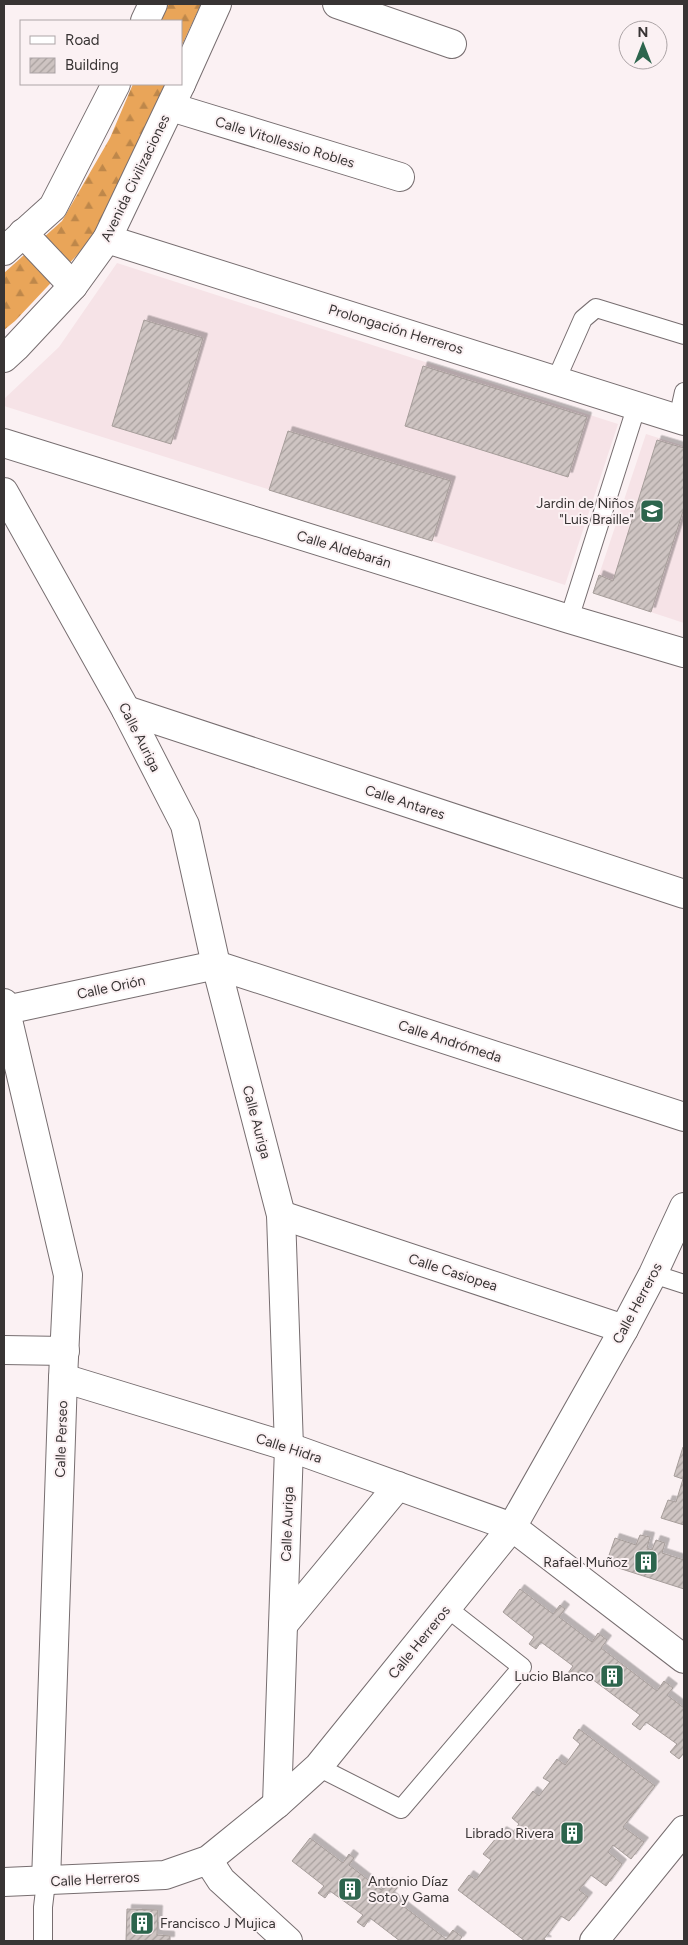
<svg xmlns="http://www.w3.org/2000/svg" width="688" height="1945" font-family="Figtree,sans-serif">
  <style>
    .built { fill: #f6e3e7 }
    .forest { fill: url(#forest-firs) }
    .building { fill: url(#building-hatch); stroke: #a69d9a; filter: url(#shadow) }
    .lines { fill: none; stroke-linecap: round; stroke-linejoin: round }
    .service-casing { stroke: #776e70; stroke-width: 20 }
    .minor-casing { stroke: #776e70; stroke-width: 30 }
    .secondary-casing { stroke: #776e70; stroke-width: 30 }
    .service { stroke: #fff; stroke-width: 18 }
    .minor { stroke: #fff; stroke-width: 28 }
    .secondary { stroke: #fff; stroke-width: 28 }
    .labels { text-anchor: middle; stroke-width: 4; stroke-linejoin: round; paint-order: stroke }
    .street-label { font-size: 14px; fill: #383434; stroke: #fbf1f3 }
    .poi-label { font-size: 14px; fill: #383434; stroke: #fbf1f3; text-anchor: end }
  </style>
  <defs>
    <pattern id="forest-firs" width="22" height="20" patternUnits="userSpaceOnUse" patternTransform="scale(1.25)"><rect width="22" height="20" fill="#e9a559"/><path d="M5 1l3.5 6h-7zM16 11l3.5 6h-7z" fill="#be874a"/></pattern>
    <pattern id="building-hatch" width="6" height="6" patternUnits="userSpaceOnUse" patternTransform="scale(1.25)"><rect width="6" height="6" fill="#cec4c2"/><path d="M-1 1l2-2M0 6l6-6M5 7l2-2" fill="none" stroke="#a8a09e"/></pattern>
    <filter id="shadow"><feDropShadow dx="4.5" dy="-4.5" stdDeviation="0" flood-color="#0004"/></filter>
  </defs>
  <rect width="100%" height="100%" fill="#fbf1f3"/>
  <g class="built">
    <polygon points="117,263 618,424 565,585 432,541 4,406 4,399 59,347"/>
    <polygon points="646,434 684,446 684,623 593,593"/>
  </g>
  <g class="forest">
    <polygon points="167,4 201,4 181,47 181,21 160,21"/>
    <polygon points="133,84 165,84 94,237 15,321 4,330 4,273 62,221 110,138"/>
  </g>
  <g class="building">
    <polygon points="144,320 203,338 171,444 112,426"/>
    <polygon points="423,366 587,417 568,477 405,426"/>
    <polygon points="288,431 451,481 432,541 269,490"/>
    <polygon points="657,440 684,448 684,508 651,612 593,593 599,575 613,581"/>
    <polygon points="683,1447 684,1447 684,1525 661,1518 668,1500 676,1502 683,1479 674,1476"/>
    <polygon points="640,1535 650,1537 647,1548 652,1550 656,1540 665,1543 662,1553 684,1560 684,1589 606,1564 615,1538 636,1545"/>
    <polygon points="520,1589 553,1614 560,1605 565,1609 559,1617 592,1642 598,1633 607,1640 601,1648 657,1691 664,1681 673,1688 667,1695 684,1708 684,1753 679,1759 670,1752 677,1744 646,1722 640,1730 632,1724 640,1715 580,1670 574,1678 568,1673 573,1666 541,1642 536,1649 529,1644 534,1637 503,1612"/>
    <polygon points="579,1729 655,1786 623,1827 644,1842 631,1859 613,1845 608,1852 622,1864 606,1886 591,1875 579,1890 588,1897 569,1921 561,1916 544,1939 547,1941 525,1941 458,1890 469,1875 476,1880 491,1860 483,1854 502,1831 510,1836 519,1824 512,1818 533,1791 539,1796 550,1782 543,1778 557,1759 565,1765 580,1744 573,1738"/>
    <polygon points="310,1838 343,1863 349,1854 354,1858 349,1865 381,1890 388,1882 397,1888 390,1896 446,1939 453,1930 462,1937 459,1941 400,1941 370,1918 364,1927 357,1922 363,1915 330,1891 325,1898 318,1893 324,1886 292,1861"/>
    <polygon points="127,1909 158,1910 157,1935 170,1936 170,1941 126,1941"/>
  </g>
  <g class="lines">
    <g class="service-casing">
      <g id="service">
        <polyline points="556,380 583,319 596,308 684,335"/>
        <polyline points="678,419 684,392"/>
        <polyline points="569,619 637,405"/>
        <polyline points="653,1274 684,1284"/>
        <polyline points="318,1767 401,1809 522,1667 447,1608"/>
        <polyline points="43,1941 43,1907 46,1882"/>
      </g>
    </g>
    <g class="minor-casing">
      <g id="minor">
        <polyline points="337,4 452,44"/>
        <polyline points="171,107 400,177"/>
        <polyline points="107,239 684,421"/>
        <polyline points="4,443 569,619 684,653"/>
        <polyline points="4,492 126,710 185,825 216,965 281,1215 289,1447 277,1804"/>
        <polyline points="126,710 684,894"/>
        <polyline points="4,1003 68,1275 63,1378 46,1882"/>
        <polyline points="6,1010 216,965 684,1117"/>
        <polyline points="281,1215 624,1329"/>
        <polyline points="4,1350 65,1351"/>
        <polyline points="63,1378 289,1447 512,1527 684,1659"/>
        <polyline points="283,1625 398,1486"/>
        <polyline points="208,1860 221,1880 288,1941"/>
        <polyline points="4,1882 165,1875 208,1860 277,1804 318,1767 512,1527 624,1329 653,1274 684,1207"/>
        <polyline points="594,1941 684,1830"/>
      </g>
    </g>
    <g class="secondary-casing">
      <g id="secondary">
        <polyline points="145,21 153,4"/>
        <polyline points="181,84 217,4"/>
        <polyline points="23,233 73,286"/>
        <polyline points="4,251 53,207 116,84"/>
        <polyline points="4,358 16,347 73,286 107,239 181,84"/>
      </g>
    </g>
    <use href="#service" class="service"/>
    <use href="#minor" class="minor"/>
    <use href="#secondary" class="secondary"/>
  </g>
  <defs>
    <g id="school-square" transform="scale(1.25)"><rect x="-9" y="-9" width="18" height="18" rx="4" fill="#2d654d" stroke="#fbf1f3"/><path d="M0-5L7-2L0 1L-7-2ZM-4 1L0 2.5L4 1V4Q0 6-4 4Z" fill="#fff"/></g>
    <g id="building-square" transform="scale(1.25)"><rect x="-9" y="-9" width="18" height="18" rx="4" fill="#2d654d" stroke="#fbf1f3"/><path d="M-4-6H4V6H1V3H-1V6H-4ZM-2.5-4.3h1.7v1.8h-1.7ZM.8-4.3h1.7v1.8H.8ZM-2.5-1h1.7V.8h-1.7ZM.8-1h1.7V.8H.8Z" fill="#fff"/></g>
  </defs>
  <g fill-rule="evenodd">
    <use href="#school-square" x="652" y="511"/>
    <use href="#building-square" x="646" y="1562"/>
    <use href="#building-square" x="612" y="1676"/>
    <use href="#building-square" x="572" y="1833"/>
    <use href="#building-square" x="350" y="1889"/>
    <use href="#building-square" x="142" y="1923"/>
  </g>
  <g class="labels">
    <g class="street-label">
      <text transform="translate(285 142) rotate(17)" y="5">Calle Vitollessio Robles</text>
      <text transform="translate(135 178) rotate(-64)" y="5">Avenida Civilizaciones</text>
      <text transform="translate(396 329) rotate(17)" y="5">Prolongación Herreros</text>
      <text transform="translate(344 549) rotate(17)" y="5">Calle Aldebarán</text>
      <text transform="translate(140 737) rotate(63)" y="5">Calle Auriga</text>
      <text transform="translate(405 802) rotate(18)" y="5">Calle Antares</text>
      <text transform="translate(111 987) rotate(-12)" y="5">Calle Orión</text>
      <text transform="translate(450 1041) rotate(18)" y="5">Calle Andrómeda</text>
      <text transform="translate(257 1122) rotate(75)" y="5">Calle Auriga</text>
      <text transform="translate(453 1272) rotate(18)" y="5">Calle Casiopea</text>
      <text transform="translate(637 1303) rotate(-62)" y="5">Calle Herreros</text>
      <text transform="translate(61 1439) rotate(-88)" y="5">Calle Perseo</text>
      <text transform="translate(289 1448) rotate(18)" y="5">Calle Hidra</text>
      <text transform="translate(287 1524) rotate(-88)" y="5">Calle Auriga</text>
      <text transform="translate(419 1642) rotate(-51)" y="5">Calle Herreros</text>
      <text transform="translate(95 1879) rotate(-3)" y="5">Calle Herreros</text>
    </g>
    <g class="poi-label">
      <text x="634" y="508">Jardin de Niños<tspan x="634" dy="16">"Luis Braille"</tspan></text>
      <text x="628" y="1567">Rafael Muñoz</text>
      <text x="594" y="1681">Lucio Blanco</text>
      <text x="554" y="1838">Librado Rivera</text>
      <text x="368" y="1886" text-anchor="start">Antonio Díaz<tspan x="368" dy="16">Soto y Gama</tspan></text>
      <text x="160" y="1928" text-anchor="start">Francisco J Mujica</text>
    </g>
  </g>
  <rect width="688" height="1945" fill="none" stroke="#383434" stroke-width="10"/>
  <rect x="20" y="20" width="162" height="65" fill="#fbf1f3" stroke="#ada5a7"/>
  <rect x="30" y="36" width="25" height="8" fill="#ffffff" stroke="#ada5a7"/>
  <text x="65" y="45" font-size="15" fill="#383434">Road</text>
  <rect x="30" y="58" width="25" height="15" fill="url(#building-hatch)" stroke="#ada5a7"/>
  <text x="65" y="70" font-size="15" fill="#383434">Building</text>
  <g transform="translate(643 45)"><circle r="24" fill="#fbf1f3" stroke="#ada5a7"/>
  <path d="M0-4L9 19L0 12L-9 19Z" fill="#2d654d"/>
  <text y="-8" font-size="14" font-weight="bold" text-anchor="middle" fill="#383434">N</text>
  </g>
</svg>
